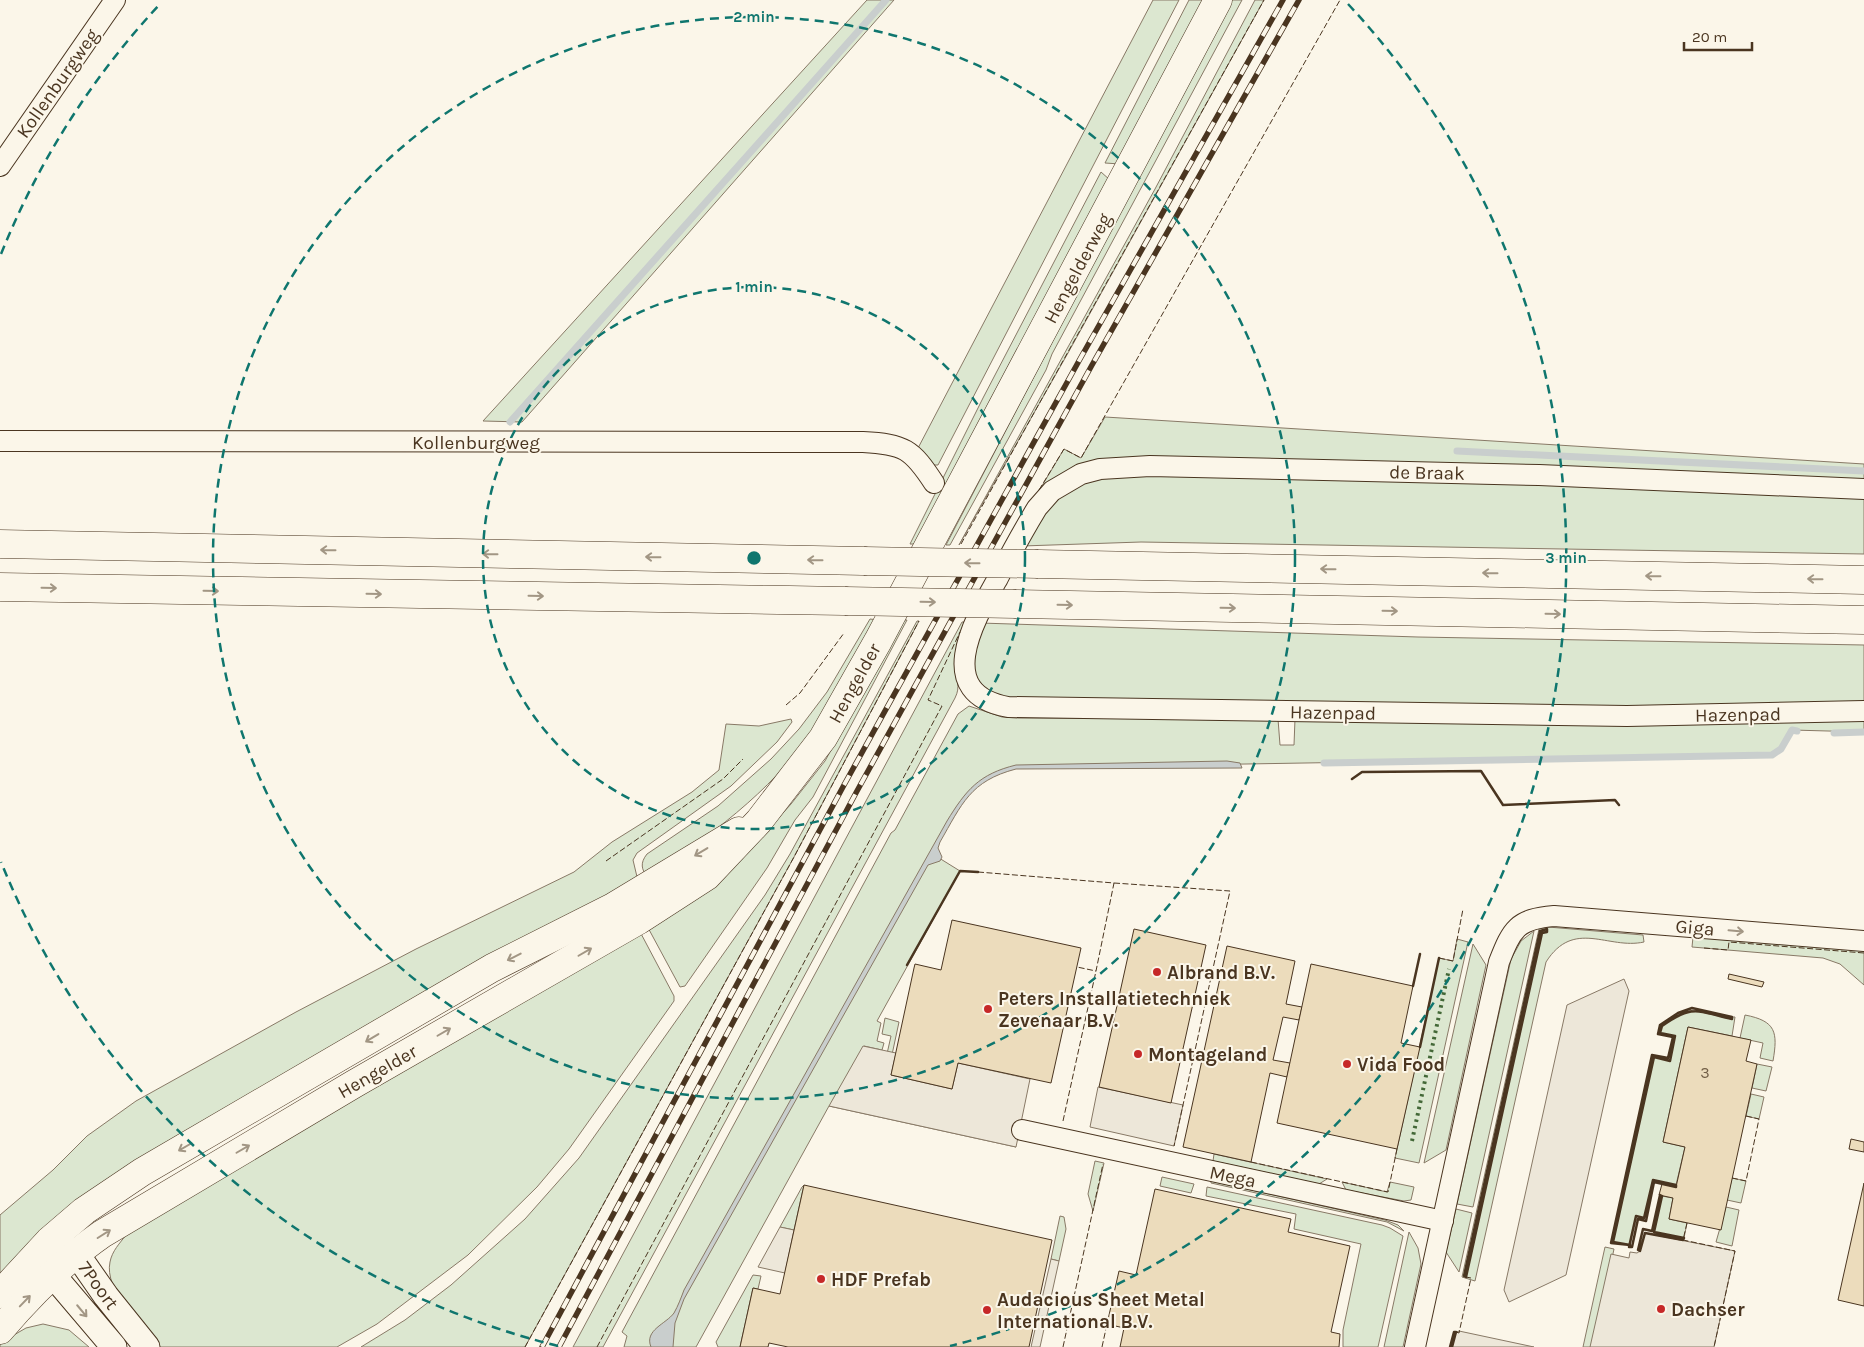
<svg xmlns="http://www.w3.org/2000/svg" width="1864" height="1347" font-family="Karla,sans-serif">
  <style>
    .green { fill: #dce7d0; stroke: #887966; fill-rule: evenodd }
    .parking { fill: #ede7d9; stroke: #887966 }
    .water { fill: #c9cecd; stroke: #887966 }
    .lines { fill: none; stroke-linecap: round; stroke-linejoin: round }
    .stream { stroke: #c9cecd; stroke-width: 7 }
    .building { fill: #ecdcbc; stroke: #4a3520 }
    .minor-casing { stroke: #4a3520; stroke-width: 22 }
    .tertiary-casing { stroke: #4a3520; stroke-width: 27 }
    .secondary-casing { stroke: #4a3520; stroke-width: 29 }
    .motorway-casing { stroke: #4a3520; stroke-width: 29 }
    .minor { stroke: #fbf6e9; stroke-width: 20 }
    .tertiary { stroke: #fbf6e9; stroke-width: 25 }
    .secondary { stroke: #fbf6e9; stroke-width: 28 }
    .motorway { stroke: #fbf6e9; stroke-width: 28 }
    .rail-casing { stroke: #4a3520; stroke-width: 5.5 }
    .rail { stroke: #fbf6e9; stroke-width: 4; stroke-dasharray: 11; stroke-linecap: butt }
    .motorway-bridge-casing { stroke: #4a3520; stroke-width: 29; stroke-linecap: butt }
    .motorway-bridge { stroke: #fbf6e9; stroke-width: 28 }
    .hedge { stroke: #436837; stroke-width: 4; stroke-dasharray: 2.5 4; stroke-linecap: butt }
    .fence { stroke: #4a3520; stroke-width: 1; stroke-dasharray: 6 2.5; stroke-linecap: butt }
    .wall { stroke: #4a3520; stroke-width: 2.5 }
    .oneway { stroke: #a29684 }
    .ring { fill: none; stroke: #0f766e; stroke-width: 2.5; stroke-dasharray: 9 6 }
    .poi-dot { fill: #c62828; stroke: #fbf6e9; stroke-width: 2 }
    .labels { text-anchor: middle; stroke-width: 4; stroke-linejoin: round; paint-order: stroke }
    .number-label { font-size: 16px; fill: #725f47 }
    .street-label { font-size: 19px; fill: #4a3520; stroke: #fbf6e9 }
    .poi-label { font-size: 19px; font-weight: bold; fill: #4a3520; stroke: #fbf6e9; text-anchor: start }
    .centre { fill: #0f766e; stroke: #fbf6e9; stroke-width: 2.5 }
    .ring-label { font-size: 15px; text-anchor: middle; font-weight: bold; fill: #0f766e; stroke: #fbf6e9; stroke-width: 4; stroke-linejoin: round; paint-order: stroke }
  </style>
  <rect width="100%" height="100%" fill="#fbf6e9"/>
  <g class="green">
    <polygon points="867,0 894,0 522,422 483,421"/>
    <polygon points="1153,0 1179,0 938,465 929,465 917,450"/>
    <polygon points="1189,0 1205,0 1120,164 1105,163"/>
    <polygon points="1231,0 1242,0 1052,354 1046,370 950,545 946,545"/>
    <polygon points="1255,0 1264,0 1068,353 959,545 1155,189"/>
    <polygon points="1101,172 1110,180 919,544 910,544 983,398"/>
    <polygon points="1105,417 1864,464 1864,484 1091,463 1006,546 1064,449 1081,458"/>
    <polygon points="1166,471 1864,496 1864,554 1141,542 1022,546 1041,514 1057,498 1100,475"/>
    <path d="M 870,619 L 878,620 C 856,657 836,696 812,732 C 770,793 708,837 648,878 C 641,869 640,863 647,854 L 718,806 L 771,759 L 799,729 L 827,692 Z"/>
    <polygon points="903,620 907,620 813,797 795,820 767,868 685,986 680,987 646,924 759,840 791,804 825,761"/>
    <polygon points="917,621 919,621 794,857 525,1347 361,1347 405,1320 451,1285 525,1219 579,1158 765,895 790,854"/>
    <path d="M 962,622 L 969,622 C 963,636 954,652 955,668 C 956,681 961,686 955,698 L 603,1347 L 573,1347 Z"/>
    <polygon points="980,623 1418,637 1864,645 1864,706 1706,710 994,698 974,675 973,642"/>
    <polygon points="969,706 1002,717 1018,718 1278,719 1280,745 1294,745 1295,719 1864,716 1864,732 1792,730 1781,749 1772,755 1013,768 990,775 971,789 931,853 960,871 877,1021 881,1023 877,1041 884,1043 882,1050 864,1046 857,1062 1016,1147 829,1106 696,1347 624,1347 627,1336 622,1332 891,833 895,830 958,714"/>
    <polygon points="791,719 792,722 777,742 731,786 637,853 633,860 638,881 138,1165 0,1285 0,1215 53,1170 87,1136 136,1101 296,1012 416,949 574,872 612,842 692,792 719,770 726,724 759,726"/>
    <path d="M 1548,927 L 1643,935 L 1644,942 C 1608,950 1574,918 1546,962 L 1475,1281 L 1462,1277 L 1539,929 ZM 1547,930 L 1542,933 L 1466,1277 L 1464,1276 L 1540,931 Z"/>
    <path d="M 638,928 L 674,996 L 674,1001 L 569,1149 L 537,1187 L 468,1255 L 377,1324 L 337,1347 L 155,1347 C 140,1326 104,1289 110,1262 C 112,1251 120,1243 126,1235 Z"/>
    <polygon points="1534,931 1473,1207 1457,1204 1511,959 1521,941"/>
    <polygon points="1693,937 1864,950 1864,985 1840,964 1823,958 1692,947"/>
    <polygon points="1457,939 1468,942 1419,1163 1395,1158 1439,958 1453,961"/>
    <polygon points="1473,944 1486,965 1446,1150 1424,1163"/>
    <polygon points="1693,1010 1731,1019 1732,1017 1735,1017 1732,1036 1688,1027 1663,1142 1685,1147 1676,1185 1653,1180 1644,1218 1636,1216 1630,1245 1613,1242 1654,1057 1670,1060 1675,1036 1660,1033 1662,1026 1678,1015"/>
    <path d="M 1745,1015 C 1776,1021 1778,1032 1773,1061 L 1760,1058 L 1763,1043 L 1740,1038 Z"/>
    <polygon points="885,1018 899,1022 887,1078 882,1076 891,1036 882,1034"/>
    <polygon points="1757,1064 1772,1067 1766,1091 1752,1088"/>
    <polygon points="1751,1094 1764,1097 1759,1119 1746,1116"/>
    <polygon points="1214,1154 1327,1179 1319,1184 1213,1161"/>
    <polygon points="1095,1161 1104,1163 1093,1211 1088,1194"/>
    <polygon points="1162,1177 1194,1184 1191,1193 1160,1186"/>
    <polygon points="1732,1178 1746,1181 1741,1203 1727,1200"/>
    <polygon points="1211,1181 1385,1220 1398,1225 1404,1231 1387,1222 1211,1183"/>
    <polygon points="1342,1182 1387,1192 1390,1182 1414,1187 1411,1200 1404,1201 1346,1190"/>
    <polygon points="804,1185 794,1230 780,1227 802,1187"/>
    <polygon points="1207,1187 1382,1225 1390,1228 1403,1236 1378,1347 1343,1347 1343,1330 1361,1244 1294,1229 1296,1214 1206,1196"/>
    <polygon points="1662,1196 1673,1198 1669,1219 1687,1223 1684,1238 1654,1232"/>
    <polygon points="1726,1207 1739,1210 1732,1246 1716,1242"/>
    <polygon points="1456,1209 1472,1213 1459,1272 1446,1252"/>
    <polygon points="1060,1216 1064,1217 1066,1229 1059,1261 1051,1259"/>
    <polygon points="1409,1232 1418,1248 1421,1264 1403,1347 1384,1347"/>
    <polygon points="1605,1247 1614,1249 1593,1347 1583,1347"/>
    <polygon points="753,1275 761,1276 758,1289 753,1288 740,1347 718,1347 716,1342"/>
    <polygon points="43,1324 69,1330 89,1347 0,1347 0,1343 26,1328"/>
  </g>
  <g class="parking">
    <polygon points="1624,979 1629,991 1566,1275 1509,1302 1504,1290 1567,1005"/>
    <polygon points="863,1046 896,1053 891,1075 952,1089 958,1063 1030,1079 1016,1147 829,1106"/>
    <polygon points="1098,1087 1183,1105 1174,1146 1090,1127"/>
    <polygon points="780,1227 794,1230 785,1273 758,1267"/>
    <polygon points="1645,1233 1735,1251 1714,1347 1590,1347 1611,1254 1629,1258 1630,1252 1637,1253 1640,1251"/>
    <polygon points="1051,1259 1059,1261 1040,1347 1031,1347"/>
    <polygon points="1459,1331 1534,1347 1452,1347 1456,1332"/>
  </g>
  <path class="water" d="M 1227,761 L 1240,763 L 1242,768 L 1016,769 C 970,781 962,804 940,842 L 938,848 L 942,857 L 940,861 L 928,865 L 684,1299 L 675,1323 L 673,1347 L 651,1347 C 644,1330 666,1324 674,1313 C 678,1306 681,1298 684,1290 L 947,821 C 966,790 979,774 1016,765 Z"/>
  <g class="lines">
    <g class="stream">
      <polyline points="510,422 886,0"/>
      <polyline points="1457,451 1864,471"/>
      <polyline points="1834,733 1864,732"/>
      <polyline points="1324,763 1772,755 1781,749 1792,730 1797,731"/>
    </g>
  </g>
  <g class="building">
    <polygon points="952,920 1081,948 1051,1083 958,1063 952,1089 891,1075 914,968 915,964 941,970"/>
    <polygon points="1134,929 1206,945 1171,1103 1099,1087"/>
    <polygon points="1227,946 1295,961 1286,1004 1302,1007 1299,1020 1283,1017 1273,1060 1290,1063 1287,1077 1270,1073 1251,1162 1183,1147"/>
    <polygon points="1311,964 1413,986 1401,1043 1420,1047 1397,1149 1277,1123"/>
    <polygon points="1729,974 1764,982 1762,987 1728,979"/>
    <polygon points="1688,1027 1751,1040 1746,1061 1757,1064 1721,1230 1669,1219 1673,1198 1659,1195 1662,1184 1676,1187 1685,1147 1663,1142"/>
    <polygon points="1851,1139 1864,1142 1864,1152 1849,1149"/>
    <polygon points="1864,1183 1864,1306 1838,1300"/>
    <polygon points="804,1185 1052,1240 1029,1347 788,1347 769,1343 768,1347 740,1347 753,1288 780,1294"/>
    <polygon points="1155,1189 1291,1219 1288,1232 1350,1246 1331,1332 1340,1334 1339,1347 1120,1347 1124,1328 1107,1324 1119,1271 1136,1275"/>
  </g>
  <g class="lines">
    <g class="minor-casing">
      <g id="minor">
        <polyline points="0,166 115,0"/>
        <path d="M 0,441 L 863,442 C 904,444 912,449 934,483"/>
        <path d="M 1864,489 L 1539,475 L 1150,466 L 1100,469 L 1081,474 L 1052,491 L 1037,508 C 1023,531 1010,555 998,578 C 975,619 931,693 1008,707 L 1627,716 L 1864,711"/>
        <polyline points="1022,1130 1443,1221"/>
        <path d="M 1415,1347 L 1499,962 C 1512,929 1517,919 1554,916 L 1864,941"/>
      </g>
    </g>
    <g class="tertiary-casing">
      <polyline id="tertiary" points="114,1347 52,1274 49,1241 76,1253 106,1296 147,1347"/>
    </g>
    <g class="secondary-casing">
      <g id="secondary">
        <polyline points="0,1294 49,1241 84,1211 142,1172 492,968 613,907 739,831"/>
        <path d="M 0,1330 C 31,1294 63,1261 102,1234 L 354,1084 L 639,920 L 707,876 L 759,821 L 823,738 L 878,641 L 1218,0"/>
      </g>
    </g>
    <g class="motorway-casing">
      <g id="motorway">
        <polyline points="0,544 864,561"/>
        <polyline points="1038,564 1864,580"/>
        <polyline points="0,587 845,601"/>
        <polyline points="1016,604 1864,620"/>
      </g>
    </g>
    <use href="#minor" class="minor"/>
    <use href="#tertiary" class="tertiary"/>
    <use href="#secondary" class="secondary"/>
    <use href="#motorway" class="motorway"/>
    <g class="rail-casing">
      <g id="rail">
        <polyline points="542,1347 844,785 1080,359 1283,0"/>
        <polyline points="559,1347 857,791 1092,365 1299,0"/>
      </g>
    </g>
    <use href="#rail" class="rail"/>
    <g class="motorway-bridge-casing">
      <g id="motorway-bridge">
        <polyline points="864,561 1038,564"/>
        <polyline points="845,601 1016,604"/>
      </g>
    </g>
    <use href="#motorway-bridge" class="motorway-bridge"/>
    <polyline class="hedge" points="1412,1141 1449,969"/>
    <g class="fence">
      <polyline points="1039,490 1064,449 1081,458 1340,0"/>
      <polyline points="961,544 1264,0"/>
      <polyline points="786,705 800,693 844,633"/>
      <polyline points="606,861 723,779 743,759"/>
      <polyline points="978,872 1114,883 1096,971 1077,967"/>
      <polyline points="1114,883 1230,891 1174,1146"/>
      <polyline points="1704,948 1728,950 1729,942 1864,953"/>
      <polyline points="1439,958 1453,961 1463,909"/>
      <polyline points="1063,1121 1096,971"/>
      <polyline points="1251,1162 1388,1192 1397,1149"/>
      <polyline points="1732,1178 1746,1181 1759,1119 1746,1116"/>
      <polyline points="1687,1223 1683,1240 1735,1251 1714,1347"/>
      <polyline points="1456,1332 1459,1333 1471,1278 1466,1277"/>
      <polyline points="525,1347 794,857 919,621"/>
      <polyline points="597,1347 942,706 928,700 960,632"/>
      <polyline points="1063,1347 1103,1164"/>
      <polyline points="1102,1347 1107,1324"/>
    </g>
    <g class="wall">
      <polyline points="1352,779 1362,772 1481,771 1503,805 1615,800 1619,805"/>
      <polygon points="1547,929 1547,932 1542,933 1466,1277 1464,1276 1540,931"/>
      <polyline points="907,965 960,871 978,872"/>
      <polyline points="1413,986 1420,954"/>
      <path d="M 1692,1008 L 1732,1017 L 1732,1019 C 1697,1011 1693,1004 1662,1026 L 1660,1033 L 1675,1036 L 1670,1061 L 1654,1057 L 1613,1242 L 1630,1245 L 1611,1243 L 1652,1055 L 1668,1058 L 1673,1037 L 1658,1034 L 1660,1025 L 1678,1013 Z"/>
      <polyline points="1420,1047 1439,958"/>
      <polygon points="1653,1180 1676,1185 1676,1187 1654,1182 1646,1221 1638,1219 1632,1247 1629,1247 1636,1216 1644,1218"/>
      <polygon points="1660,1195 1662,1196 1654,1232 1684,1238 1683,1240 1645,1233 1640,1251 1638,1250 1643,1229 1652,1231"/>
      <polyline points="1450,1347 1454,1332 1456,1332 1452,1347"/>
    </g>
  </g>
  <defs><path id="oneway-shaft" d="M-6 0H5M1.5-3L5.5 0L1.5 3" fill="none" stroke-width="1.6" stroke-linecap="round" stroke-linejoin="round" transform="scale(1.25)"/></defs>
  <g class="oneway">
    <use href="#oneway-shaft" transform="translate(328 550) rotate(-179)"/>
    <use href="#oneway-shaft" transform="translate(490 554) rotate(-179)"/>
    <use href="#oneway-shaft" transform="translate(653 557) rotate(-179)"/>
    <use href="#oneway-shaft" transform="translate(815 560) rotate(-179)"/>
    <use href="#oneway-shaft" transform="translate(972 563) rotate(-179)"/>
    <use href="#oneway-shaft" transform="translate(1328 569) rotate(-179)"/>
    <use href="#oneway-shaft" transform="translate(1490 573) rotate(-179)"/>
    <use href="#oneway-shaft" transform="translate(1653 576) rotate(-179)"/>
    <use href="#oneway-shaft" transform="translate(1815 579) rotate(-179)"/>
    <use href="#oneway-shaft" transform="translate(49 588) rotate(1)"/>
    <use href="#oneway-shaft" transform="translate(211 591) rotate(1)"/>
    <use href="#oneway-shaft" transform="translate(374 594) rotate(1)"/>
    <use href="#oneway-shaft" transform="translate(536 596) rotate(1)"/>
    <use href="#oneway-shaft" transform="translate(928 602) rotate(1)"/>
    <use href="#oneway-shaft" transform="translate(1065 605) rotate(1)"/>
    <use href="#oneway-shaft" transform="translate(1228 608) rotate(1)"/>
    <use href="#oneway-shaft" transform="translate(1390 611) rotate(1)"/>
    <use href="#oneway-shaft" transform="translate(1553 614) rotate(1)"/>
    <use href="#oneway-shaft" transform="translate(701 852) rotate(149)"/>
    <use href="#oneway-shaft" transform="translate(1736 931) rotate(5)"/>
    <use href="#oneway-shaft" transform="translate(585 952) rotate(-30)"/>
    <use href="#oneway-shaft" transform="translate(514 957) rotate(153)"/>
    <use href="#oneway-shaft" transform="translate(444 1032) rotate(-30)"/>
    <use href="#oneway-shaft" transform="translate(372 1038) rotate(149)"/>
    <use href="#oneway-shaft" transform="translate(185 1147) rotate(150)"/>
    <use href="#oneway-shaft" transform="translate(243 1149) rotate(-30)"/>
    <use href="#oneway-shaft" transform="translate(104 1234) rotate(-32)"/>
    <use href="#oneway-shaft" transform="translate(25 1301) rotate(-46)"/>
    <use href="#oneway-shaft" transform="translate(82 1311) rotate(50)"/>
  </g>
  <g class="ring">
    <circle cx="754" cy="558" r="271"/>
    <circle cx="754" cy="558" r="541"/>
    <path d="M558 1346A812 812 0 0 1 1 862M1 254A812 812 0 0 1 160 4M1348 4A812 812 0 0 1 950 1346"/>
  </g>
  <g class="poi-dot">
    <circle cx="1157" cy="972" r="5"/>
    <circle cx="988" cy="1009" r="5"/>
    <circle cx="1138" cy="1054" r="5"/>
    <circle cx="1347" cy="1064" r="5"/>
    <circle cx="821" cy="1279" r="5"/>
    <circle cx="1661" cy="1309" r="5"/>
    <circle cx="987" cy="1310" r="5"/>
  </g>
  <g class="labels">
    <g class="number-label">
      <text x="1705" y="1078">3</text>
    </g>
    <g class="street-label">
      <text transform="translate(57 83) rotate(-55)" y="7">Kollenburgweg</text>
      <text transform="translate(1077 268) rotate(-62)" y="7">Hengelderweg</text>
      <text x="476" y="449">Kollenburgweg</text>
      <text transform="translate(1427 472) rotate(1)" y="7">de Braak</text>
      <text transform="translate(854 683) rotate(-61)" y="7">Hengelder</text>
      <text transform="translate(1333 712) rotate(1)" y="7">Hazenpad</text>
      <text transform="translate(1738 714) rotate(-1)" y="7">Hazenpad</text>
      <text transform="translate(1695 927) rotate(5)" y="7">Giga</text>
      <text transform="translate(377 1071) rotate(-30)" y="7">Hengelder</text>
      <text transform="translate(1233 1176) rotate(12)" y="7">Mega</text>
      <text transform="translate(99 1285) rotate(54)" y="7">7Poort</text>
    </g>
    <g class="poi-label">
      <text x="1167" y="979">Albrand B.V.</text>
      <text x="998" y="1005">Peters Installatietechniek<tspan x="998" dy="22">Zevenaar B.V.</tspan></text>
      <text x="1148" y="1061">Montageland</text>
      <text x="1357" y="1071">Vida Food</text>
      <text x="831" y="1286">HDF Prefab</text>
      <text x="997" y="1306">Audacious Sheet Metal<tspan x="997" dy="22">International B.V.</tspan></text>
      <text x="1671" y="1316">Dachser</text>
    </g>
  </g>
  <circle cx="754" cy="558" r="8" class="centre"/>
  <g class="ring-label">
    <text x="754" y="22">2 min</text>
    <text x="754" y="292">1 min</text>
    <text x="1566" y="563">3 min</text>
  </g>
  <path d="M1684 42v8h68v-8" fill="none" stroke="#4a3520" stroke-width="2.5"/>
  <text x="1692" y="42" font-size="15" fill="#4a3520" stroke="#fbf6e9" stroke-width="4" paint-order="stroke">20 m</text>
</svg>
